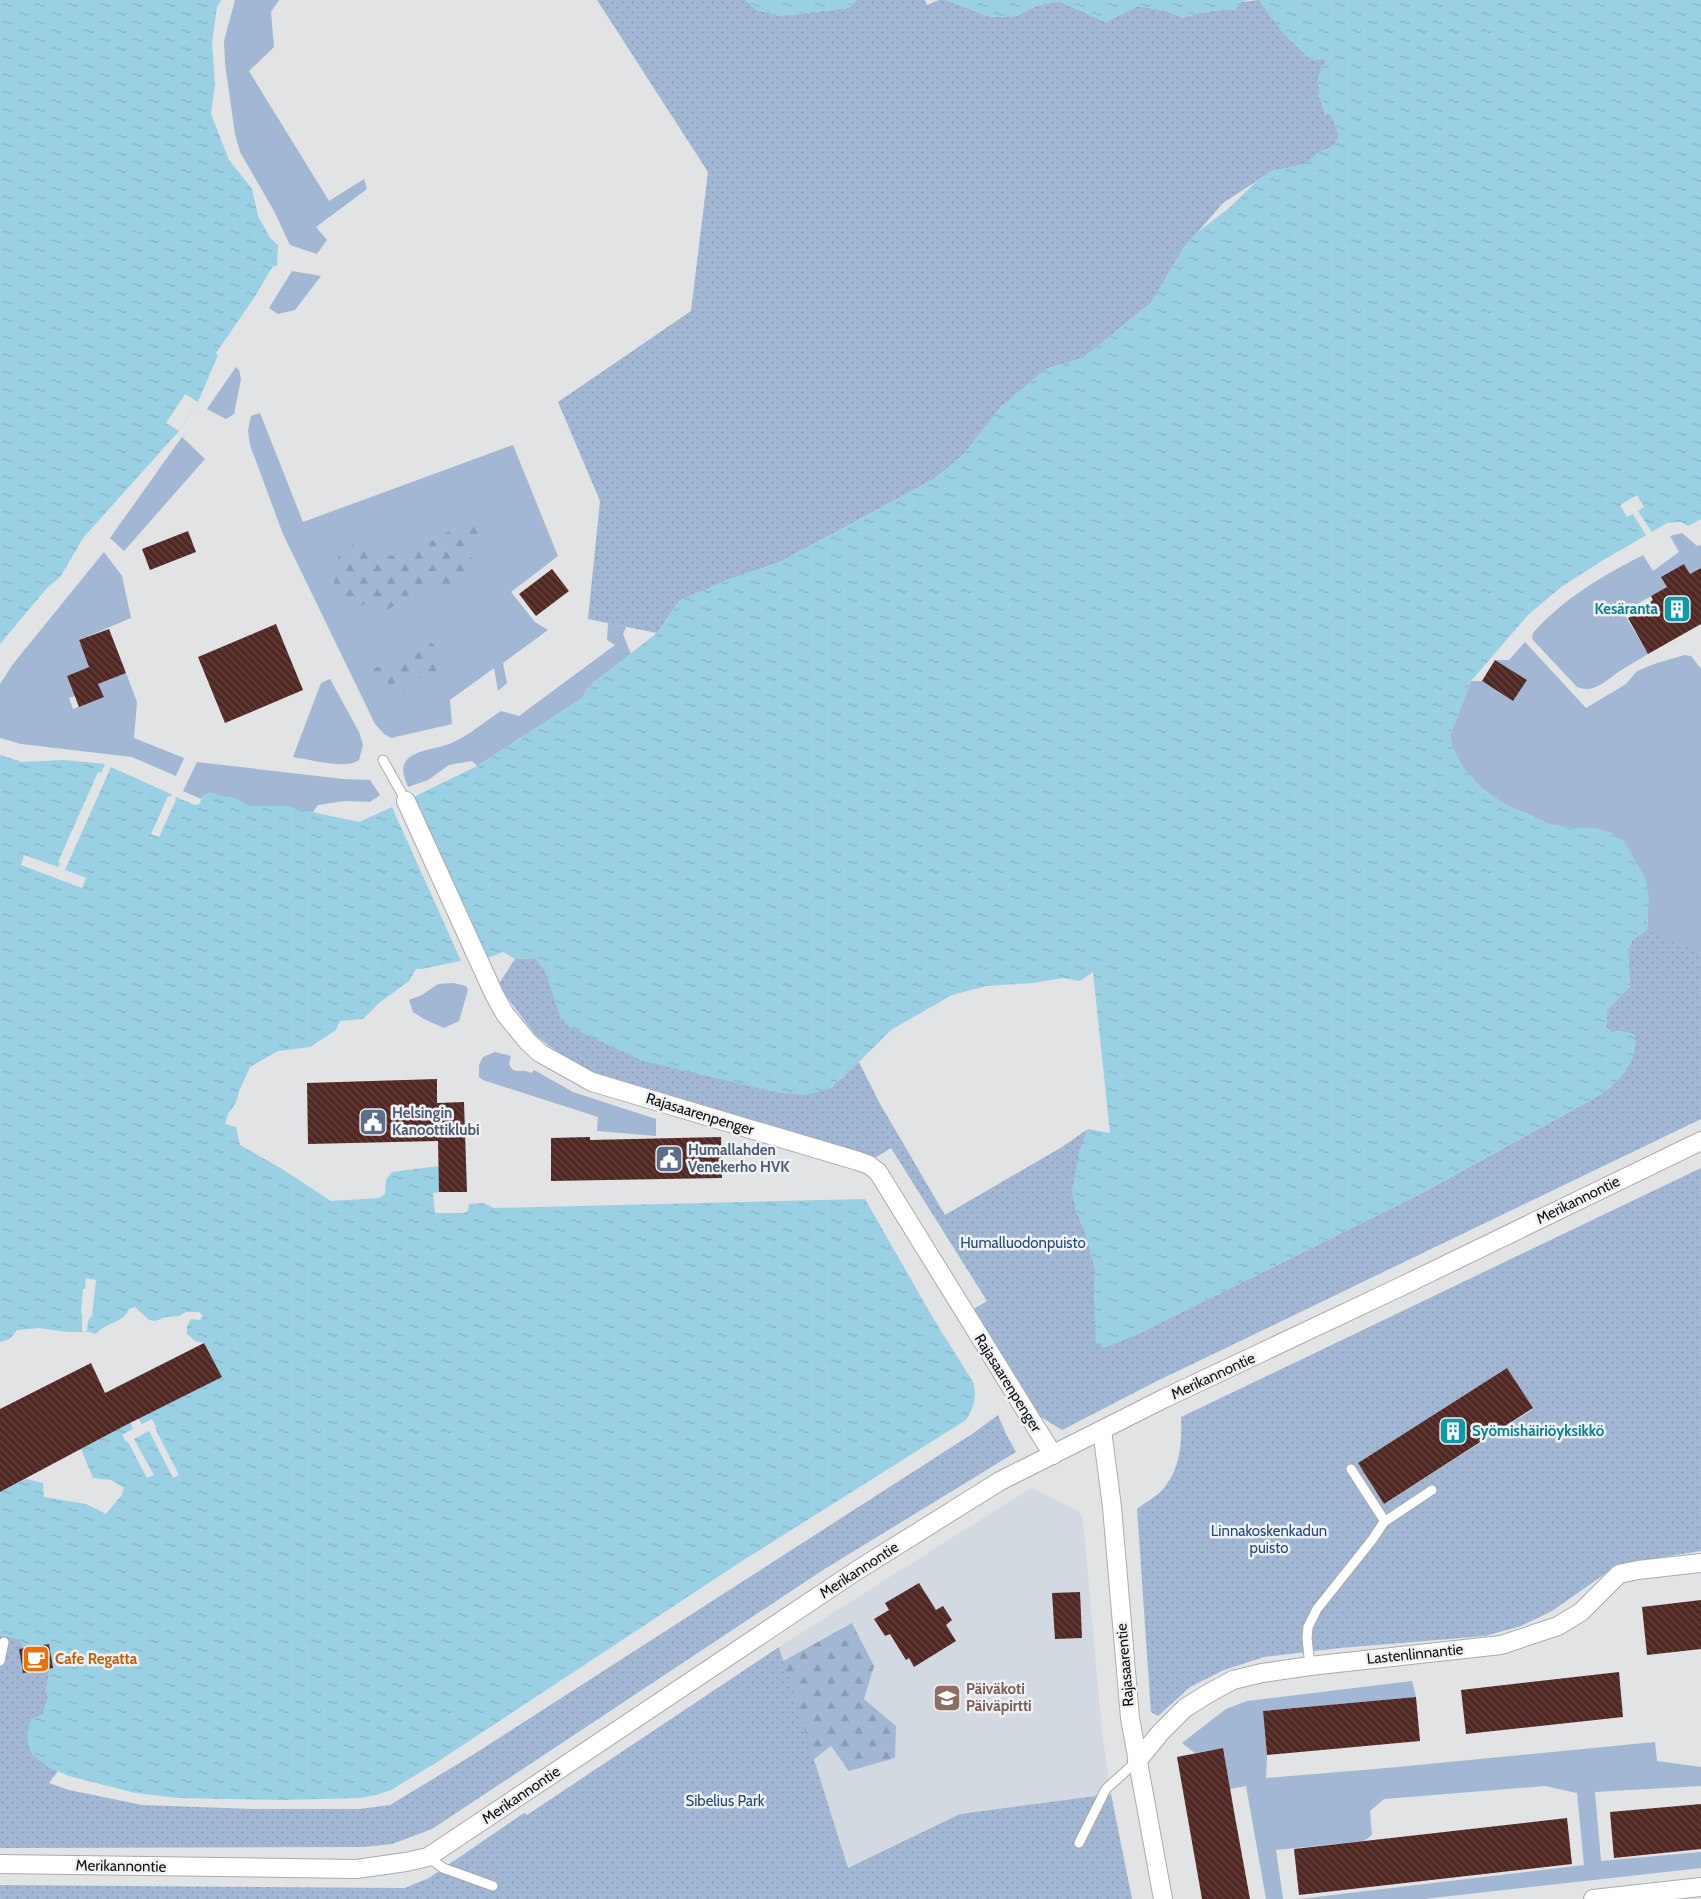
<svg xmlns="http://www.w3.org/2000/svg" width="1701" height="1899" font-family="Cabin,sans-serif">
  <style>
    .built { fill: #d2d9e1 }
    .grass { fill: #a1b7d3 }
    .forest { fill: url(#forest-firs) }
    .park { fill: url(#park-dots); fill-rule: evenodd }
    .water { fill: url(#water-ripples) }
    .pier { fill: #e1e3e5 }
    .building { fill: url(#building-back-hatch) }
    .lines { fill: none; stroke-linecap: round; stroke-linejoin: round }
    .lane-casing { stroke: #a9abad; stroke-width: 11 }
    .street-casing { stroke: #a9abad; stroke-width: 20 }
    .lane { stroke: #fff; stroke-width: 9 }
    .street { stroke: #fff; stroke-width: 18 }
    .labels { text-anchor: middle; stroke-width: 5; stroke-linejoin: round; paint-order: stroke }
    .culture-label { font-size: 15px; font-weight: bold; fill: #0d838f; stroke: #eff0f3; text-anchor: end }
    .service-label { font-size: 15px; font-weight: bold; fill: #4e5e75; stroke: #eff0f3; text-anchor: start }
    .street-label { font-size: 15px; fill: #0f1010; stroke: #eff0f3 }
    .park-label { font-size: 15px; fill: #24497a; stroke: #eff0f3 }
    .food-label { font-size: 15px; font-weight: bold; fill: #c56008; stroke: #eff0f3; text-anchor: start }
    .education-label { font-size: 15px; font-weight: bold; fill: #785e54; stroke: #eff0f3; text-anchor: start }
  </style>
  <defs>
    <pattern id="forest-firs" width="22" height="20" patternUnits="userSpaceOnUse" patternTransform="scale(1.25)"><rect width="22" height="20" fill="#a1b7d3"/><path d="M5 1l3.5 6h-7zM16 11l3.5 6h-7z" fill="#899cb4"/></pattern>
    <pattern id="park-dots" width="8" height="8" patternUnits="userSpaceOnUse" patternTransform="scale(1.25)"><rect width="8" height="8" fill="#a1b7d3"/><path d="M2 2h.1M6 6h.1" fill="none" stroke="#899cb4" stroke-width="1.8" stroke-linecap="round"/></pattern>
    <pattern id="water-ripples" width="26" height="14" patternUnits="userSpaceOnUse" patternTransform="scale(1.25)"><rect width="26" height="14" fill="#9ad0e4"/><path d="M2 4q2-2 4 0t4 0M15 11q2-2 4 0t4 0" fill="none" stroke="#84b2c3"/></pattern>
    <pattern id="building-back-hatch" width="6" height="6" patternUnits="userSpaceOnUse" patternTransform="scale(1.25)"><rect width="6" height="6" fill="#502722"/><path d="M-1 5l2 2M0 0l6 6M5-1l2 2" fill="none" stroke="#654440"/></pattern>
  </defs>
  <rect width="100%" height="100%" fill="#e1e3e5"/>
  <polygon class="built" points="1031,1488 1078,1511 1083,1519 1102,1733 1111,1794 960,1814 848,1868 779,1647"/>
  <g class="grass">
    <polygon points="235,0 279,0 271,12 274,47 249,71 329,201 364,179 367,189 316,227 327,240 317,254 290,245 274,211 240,152 235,134 225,63 224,41"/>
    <polygon points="292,271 321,276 295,310 278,314 269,308"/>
    <polygon points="236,367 239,370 241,379 234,414 226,419 207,409"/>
    <polygon points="260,413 303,522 513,445 558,556 511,592 535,622 548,630 503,663 507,683 498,691 494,668 450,700 452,724 391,738 384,734 375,724 283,534 250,445 248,430 251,416"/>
    <polygon points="182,437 205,459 124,551 110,538"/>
    <path d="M 1682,533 L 1697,546 L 1701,545 L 1701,568 L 1690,574 L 1684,564 L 1662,577 L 1667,587 L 1623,612 L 1648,654 C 1639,660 1629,665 1620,671 C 1606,680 1595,694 1577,687 L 1532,639 L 1533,633 C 1564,598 1601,577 1643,555 L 1653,571 L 1679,552 L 1670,536 Z"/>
    <polygon points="104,552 122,576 131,618 79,640 89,667 67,676 75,696 69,698 73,709 103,697 98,684 126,673 137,702 134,738 184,758 176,776 132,757 21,744 0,738 0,684 13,664"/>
    <path d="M 608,623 L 626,627 L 623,634 L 631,654 L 590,685 L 581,699 L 477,766 L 472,761 L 449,765 L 428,780 L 408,787 C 405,778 400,770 406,761 C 414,750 436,749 449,744 C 467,737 484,722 501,711 L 519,716 L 615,645 L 607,640 Z"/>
    <polygon points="1525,642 1586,708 1626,684 1637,671 1657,663 1685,655 1691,656 1701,669 1701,1065 1647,930 1648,918 1596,828 1572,828 1549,824 1502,803 1480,787 1464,769 1452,747 1450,735 1471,681 1482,681 1513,701 1526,680 1495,660 1509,660"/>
    <path d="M 330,679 L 359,732 L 363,745 L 359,760 C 346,770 309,759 293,757 L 321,683 Z"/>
    <polygon points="197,762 343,779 370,780 380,795 370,802 345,801 318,805 312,813 284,806 248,806 234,798 204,794 201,799 183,791"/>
    <polygon points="453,983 466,986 468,990 459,1021 444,1028 424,1019 413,1012 409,1000 422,995 438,984"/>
    <path d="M 495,1052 L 511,1056 L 509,1064 C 514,1076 522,1068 531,1073 L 534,1070 L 573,1092 L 656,1119 L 656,1136 L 597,1131 L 598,1117 L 483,1080 L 479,1077 L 479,1065 L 483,1057 Z"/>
    <polygon points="1412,1681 1416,1697 1263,1711 1267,1755 1266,1778 1387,1768 1655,1742 1657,1761 1701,1767 1701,1786 1595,1792 1601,1861 1701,1852 1701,1868 1424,1899 1299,1899 1584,1865 1577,1793 1545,1786 1384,1799 1370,1811 1372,1835 1364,1841 1276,1850 1283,1899 1266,1899 1246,1786 1230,1789 1223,1748 1195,1753 1182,1743 1226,1709 1247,1701"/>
  </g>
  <g class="forest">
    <polygon points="467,521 482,531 463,554 472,558 470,574 450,588 431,582 387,610 376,599 357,608 332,589 338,570 338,552 364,540 372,555 404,556"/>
    <polygon points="414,640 432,643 443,657 433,679 413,678 406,690 383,696 369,669 398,663 402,652"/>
    <polygon points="852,1623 874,1666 864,1699 896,1726 895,1758 849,1771 831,1746 800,1770 769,1669"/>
  </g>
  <g class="park">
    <path d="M 597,0 L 745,0 L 757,10 L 779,16 L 848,8 L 856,0 L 925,0 L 927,5 L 939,0 L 946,0 L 991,17 L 1016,16 L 1036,6 L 1059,1 L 1106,22 L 1138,6 L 1167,11 L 1183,18 C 1200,12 1217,9 1235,10 L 1241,2 L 1259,0 L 1283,33 L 1311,60 L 1326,60 L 1318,78 L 1319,91 L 1325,115 L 1330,113 L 1339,134 L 1336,143 L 1330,148 L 1318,153 L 1306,164 L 1272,171 L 1223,203 L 1183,249 L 1151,303 L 1083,358 L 1046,369 L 1001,407 L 963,455 L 934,479 L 780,562 L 730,579 L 679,601 L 657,633 L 588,619 L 600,501 L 558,402 L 691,311 L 708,172 Z"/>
    <polygon points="1647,930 1701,953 1701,1119 1153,1383 1062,1430 1041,1417 974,1309 987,1301 891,1148 873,1159 833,1144 593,1072 566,1058 536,1036 498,985 515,959 535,958 545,970 561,1018 831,1088 859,1062 879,1102 945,1215 1062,1147 1088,1129 1079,1153 1075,1207 1086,1235 1095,1269 1094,1310 1136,1335 1424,1192 1598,1096 1612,1086 1622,1031 1612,1032 1606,1027 1607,1010 1630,986 1628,952 1632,940"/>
    <path d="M 1701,1168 L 1701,1551 L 1619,1564 L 1552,1611 L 1521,1626 L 1485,1636 L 1340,1648 L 1264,1657 L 1224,1670 L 1190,1687 L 1158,1716 L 1151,1712 L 1137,1509 C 1147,1501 1160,1495 1167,1484 C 1181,1465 1182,1439 1181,1417 ZM 1507,1368 L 1533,1409 L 1384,1504 L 1358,1463 Z"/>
    <polygon points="998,1415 1006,1434 1016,1452 823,1570 432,1829 392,1844 364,1847 0,1848 0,1635 19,1639 24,1648 49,1644 53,1668 46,1690 48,1697 43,1714 31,1720 48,1767 58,1771 49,1783 69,1790 142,1805 253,1809 359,1809 390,1805 471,1756 972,1434"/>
    <polygon points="779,1647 848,1868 960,1814 1111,1794 1132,1899 0,1899 0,1885 405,1888 429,1878 524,1813 527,1815"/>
  </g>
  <g class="water">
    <polygon points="0,0 221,0 217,7 212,43 215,84 211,114 229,160 252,189 258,216 270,238 278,245 277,266 273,266 254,298 216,353 218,355 198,402 179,431 83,538 61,576 47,588 0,644"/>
    <polygon points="745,0 856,0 848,8 779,16 757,10"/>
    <path d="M 946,0 L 1247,0 L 1241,2 L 1235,10 C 1217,9 1200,12 1183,18 L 1167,11 L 1138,6 L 1106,22 L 1059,1 L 1036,6 L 1016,16 L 991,17 Z"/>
    <path d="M 1259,0 L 1701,0 L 1701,519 L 1688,526 L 1681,522 L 1667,523 L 1600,562 L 1561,587 L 1528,615 L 1471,681 L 1450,735 L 1452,747 L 1464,769 L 1480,787 L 1502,803 L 1549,824 L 1572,828 L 1596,828 L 1612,833 L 1624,841 L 1646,879 L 1649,899 L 1647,930 L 1632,941 L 1628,952 L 1630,986 L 1607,1010 L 1606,1027 L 1612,1032 L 1622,1031 L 1635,1034 C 1639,1062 1620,1081 1598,1096 L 1424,1192 L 1136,1335 L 1104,1348 L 1096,1344 L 1094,1310 L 1095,1269 L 1086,1235 L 1075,1207 L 1072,1191 L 1079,1153 L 1088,1129 L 1110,1133 L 1093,972 L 1080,981 L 1063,978 L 1033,983 L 986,986 L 952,995 L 891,1030 L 859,1062 L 831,1088 L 806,1095 L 779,1093 L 643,1061 L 569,1027 L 561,1018 L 545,970 L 535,958 L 515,959 L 503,952 L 485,959 L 470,959 L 422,969 L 416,969 L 409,981 L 379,1003 L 363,1019 L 340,1021 L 336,1030 L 310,1047 L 278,1051 L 250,1067 L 239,1091 L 236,1103 L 228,1114 L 225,1124 L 236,1127 L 240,1145 L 282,1169 L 331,1201 L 379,1198 L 385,1194 L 386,1180 L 392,1172 L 439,1166 L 439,1192 L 433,1193 L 435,1213 L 464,1213 L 468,1211 L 469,1204 L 483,1203 L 494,1208 L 865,1199 L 933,1318 L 973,1382 C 977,1396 974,1408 966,1420 L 739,1563 L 434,1764 L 391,1790 L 376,1795 L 360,1798 L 281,1800 L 178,1798 L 135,1793 L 69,1776 L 48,1767 L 33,1755 L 28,1746 L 27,1729 L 31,1720 L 43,1714 L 48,1697 L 46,1690 L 49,1669 L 53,1668 L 49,1644 L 24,1648 L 19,1639 L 0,1635 L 0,1492 L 26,1479 L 43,1483 L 44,1497 L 86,1504 L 106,1514 L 122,1495 L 124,1488 L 111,1480 L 93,1478 L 81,1449 L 130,1422 L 221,1377 L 204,1343 L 195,1341 L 187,1334 L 187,1326 L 191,1319 L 200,1320 L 203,1316 L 199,1312 L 186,1312 L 179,1316 L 166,1317 L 155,1321 L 149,1320 L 135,1307 L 129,1309 C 124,1323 104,1323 96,1334 L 89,1332 L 68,1332 L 39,1328 L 17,1330 L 10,1339 L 0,1342 L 0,755 L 22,762 L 63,760 L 105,764 L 195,805 L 199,804 L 204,794 L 207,792 L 234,798 L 248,806 L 284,806 L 359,822 L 412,798 L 477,766 L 581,699 L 590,685 L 657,633 L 679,601 L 730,579 L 780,562 L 934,479 L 963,455 L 1001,407 L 1046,369 L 1083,358 L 1151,303 L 1183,249 L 1198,232 L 1229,208 L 1257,181 L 1272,171 L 1305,164 L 1318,153 L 1330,148 L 1336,143 L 1339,134 L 1330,113 L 1325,115 L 1322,100 L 1317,96 L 1319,91 L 1318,78 L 1326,60 L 1311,60 L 1283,33 Z"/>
  </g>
  <g class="pier">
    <polygon points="185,394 198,402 179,431 166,423"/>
    <polygon points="1637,495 1644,507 1638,511 1653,534 1647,537 1633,514 1627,517 1620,505"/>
    <polygon points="106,762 195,803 199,798 201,799 199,804 195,805 176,797 175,799 176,800 159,837 151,834 168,796 171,797 172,794 111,767 65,870 86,878 82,888 21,865 24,855 58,867 60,864 58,862 98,772 101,773"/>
    <polygon points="405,799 470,961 462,963 391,805"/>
    <polygon points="86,1278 96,1280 92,1317 90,1317 88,1321 87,1332 82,1331 82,1314 81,1313 83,1289 85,1289"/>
    <polygon points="138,1418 142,1424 152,1419 156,1427 155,1428 179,1475 173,1478 149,1431 134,1439 154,1475 147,1478 128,1442 126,1442 122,1435 133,1429 130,1422"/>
  </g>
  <g class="building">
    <polygon points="188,531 196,552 150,570 142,549"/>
    <polygon points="1684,564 1690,574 1701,568 1701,624 1648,654 1628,618 1652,605 1650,602 1653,600 1651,596 1667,587 1661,577"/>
    <polygon points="552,569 569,591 536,616 519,594"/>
    <polygon points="276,624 303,690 225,723 198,657"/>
    <polygon points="109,629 126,673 98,684 104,697 79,707 67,676 89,667 79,640"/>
    <polygon points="1495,660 1527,680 1513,701 1482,681"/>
    <polygon points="437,1079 437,1103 464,1102 467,1192 439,1192 438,1141 308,1144 307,1083"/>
    <polygon points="590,1137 590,1140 721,1137 722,1178 551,1181 551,1138"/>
    <polygon points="204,1343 222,1377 122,1427 0,1492 0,1409 91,1363 105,1393"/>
    <polygon points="1507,1368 1533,1408 1384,1504 1358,1463"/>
    <polygon points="919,1583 936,1610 943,1606 952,1620 946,1625 956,1641 914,1667 909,1658 906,1660 890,1634 885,1636 874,1619 889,1610 885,1603"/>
    <polygon points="1080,1592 1082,1638 1055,1639 1052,1593"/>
    <polygon points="1701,1600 1701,1649 1647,1655 1642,1607"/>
    <polygon points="49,1644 53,1668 23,1673 19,1649"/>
    <polygon points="1619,1672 1623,1717 1466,1734 1461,1690"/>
    <polygon points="1416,1697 1420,1741 1267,1755 1263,1711"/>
    <polygon points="1223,1748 1235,1817 1250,1899 1202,1899 1177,1757"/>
    <polygon points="1701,1804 1701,1849 1614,1858 1610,1812"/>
    <polygon points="1567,1818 1572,1864 1299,1895 1294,1849"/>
  </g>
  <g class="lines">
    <g class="lane-casing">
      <g id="lane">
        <polyline points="383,760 406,801"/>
        <polyline points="1351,1469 1384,1520 1384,1522"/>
        <polyline points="0,1661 4,1642"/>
        <polyline points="1310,1666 1307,1638 1308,1627 1317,1609 1372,1540 1384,1522 1432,1490"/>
        <polyline points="1079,1843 1106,1789 1137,1761"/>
        <polyline points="428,1857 443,1868 493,1886"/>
      </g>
    </g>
    <g class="street-casing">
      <g id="street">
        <polyline points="406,801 494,994 505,1014 528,1042 540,1053 592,1082 858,1161 869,1165 878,1172 1053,1455"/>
        <polyline points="1102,1430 1112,1507 1130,1718 1163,1899"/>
        <polyline points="1137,1761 1161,1732 1185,1708 1209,1693 1233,1680 1262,1673 1310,1666 1501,1645 1558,1626 1581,1612 1619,1574 1638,1570 1701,1563"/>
        <polyline points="0,1864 356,1869 406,1862 428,1857 856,1571 1000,1481 1165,1398 1400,1287 1701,1141"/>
        <polyline points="1593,1899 1701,1887"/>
      </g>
    </g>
    <use href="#lane" class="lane"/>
    <use href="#street" class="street"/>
  </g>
  <defs>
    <g id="building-square" transform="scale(1.4375)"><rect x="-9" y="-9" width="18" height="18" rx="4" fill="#0f9aa8" stroke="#eff0f3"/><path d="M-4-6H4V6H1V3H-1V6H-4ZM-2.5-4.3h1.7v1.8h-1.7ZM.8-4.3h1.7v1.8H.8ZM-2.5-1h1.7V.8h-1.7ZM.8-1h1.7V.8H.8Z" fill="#fff"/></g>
    <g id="civic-square" transform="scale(1.4375)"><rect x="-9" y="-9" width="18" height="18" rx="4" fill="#5c6f8a" stroke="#eff0f3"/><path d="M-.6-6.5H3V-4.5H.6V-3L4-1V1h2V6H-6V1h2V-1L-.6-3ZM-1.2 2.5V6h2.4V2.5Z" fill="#fff"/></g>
    <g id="cafe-square" transform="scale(1.4375)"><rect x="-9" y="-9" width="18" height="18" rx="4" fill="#e8710a" stroke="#eff0f3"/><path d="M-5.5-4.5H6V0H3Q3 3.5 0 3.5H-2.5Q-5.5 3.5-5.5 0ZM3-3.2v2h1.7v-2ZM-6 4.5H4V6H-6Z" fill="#fff"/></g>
    <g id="school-square" transform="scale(1.4375)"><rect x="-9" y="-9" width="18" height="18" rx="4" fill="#8d6e63" stroke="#eff0f3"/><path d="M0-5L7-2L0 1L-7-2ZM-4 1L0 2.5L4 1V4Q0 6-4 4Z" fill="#fff"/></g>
  </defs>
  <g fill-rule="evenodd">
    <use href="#building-square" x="1677" y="609"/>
    <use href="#civic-square" x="373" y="1122"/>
    <use href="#civic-square" x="669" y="1159"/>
    <use href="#building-square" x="1453" y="1431"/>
    <use href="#cafe-square" x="36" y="1659"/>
    <use href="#school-square" x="947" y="1698"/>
  </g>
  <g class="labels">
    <g class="culture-label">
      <text x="1658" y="614">Kesäranta</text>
      <text x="1472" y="1436" text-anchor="start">Syömishäiriöyksikkö</text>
    </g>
    <g class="service-label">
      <text x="392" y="1118">Helsingin<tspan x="392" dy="17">Kanoottiklubi</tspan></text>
      <text x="688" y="1155">Humallahden<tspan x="688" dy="17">Venekerho HVK</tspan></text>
    </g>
    <g class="street-label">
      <text transform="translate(700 1114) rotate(17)" y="5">Rajasaarenpenger</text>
      <text transform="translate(1578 1200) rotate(-26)" y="5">Merikannontie</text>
      <text transform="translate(1213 1376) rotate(-25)" y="5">Merikannontie</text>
      <text transform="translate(1008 1383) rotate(58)" y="5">Rajasaarenpenger</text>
      <text transform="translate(859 1570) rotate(-33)" y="5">Merikannontie</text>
      <text transform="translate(1415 1654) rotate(-6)" y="5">Lastenlinnantie</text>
      <text transform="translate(1125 1665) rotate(-95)" y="5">Rajasaarentie</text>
      <text transform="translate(521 1795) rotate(-34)" y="5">Merikannontie</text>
      <text transform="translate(121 1866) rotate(1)" y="5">Merikannontie</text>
    </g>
    <g class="park-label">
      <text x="1023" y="1248">Humalluodonpuisto</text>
      <text x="1269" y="1536">Linnakoskenkadun<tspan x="1269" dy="17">puisto</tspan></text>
      <text x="725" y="1806">Sibelius Park</text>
    </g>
    <g class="food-label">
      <text x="55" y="1664">Cafe Regatta</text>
    </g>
    <g class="education-label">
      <text x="966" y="1694">Päiväkoti<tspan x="966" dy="17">Päiväpirtti</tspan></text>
    </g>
  </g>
</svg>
